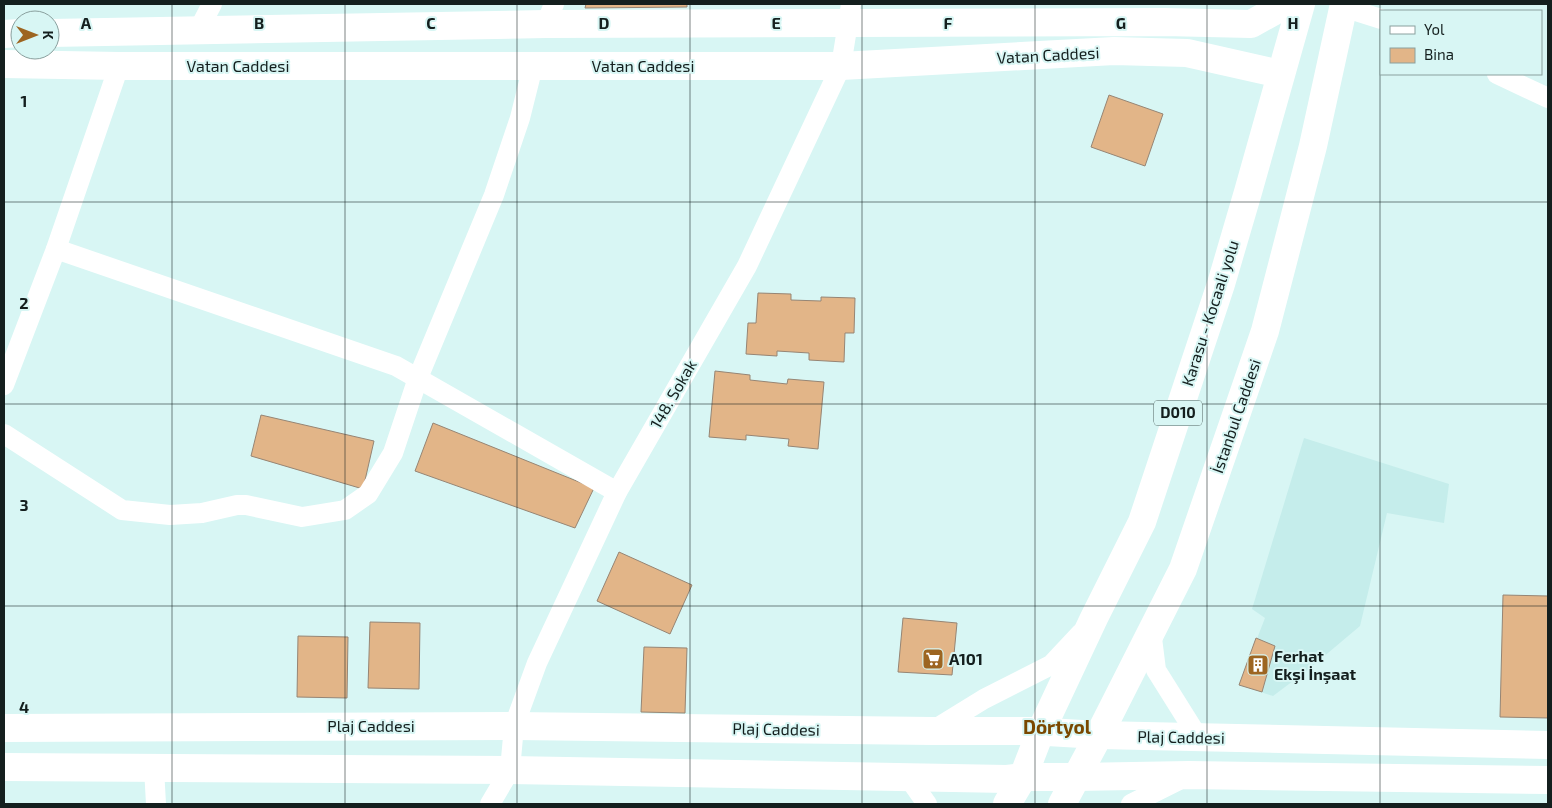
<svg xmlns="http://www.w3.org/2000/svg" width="1552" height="808" font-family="'Exo 2',sans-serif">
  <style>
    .built { fill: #c5edeb }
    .building { fill: #e2b588; stroke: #968574 }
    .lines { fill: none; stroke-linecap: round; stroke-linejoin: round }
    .minor { stroke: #fff; stroke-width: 20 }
    .secondary { stroke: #fff; stroke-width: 28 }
    .primary { stroke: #fff; stroke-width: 28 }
    .trunk { stroke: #fff; stroke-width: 28 }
    .grid { fill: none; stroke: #141f1e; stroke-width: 1; stroke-opacity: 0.55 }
    .labels { text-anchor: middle; stroke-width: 4; stroke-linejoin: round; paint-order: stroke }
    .shield { fill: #d8f6f4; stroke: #4f605e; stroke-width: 1 }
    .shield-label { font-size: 15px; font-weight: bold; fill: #141f1e }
    .street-label { font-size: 16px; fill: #141f1e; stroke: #d8f6f4 }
    .poi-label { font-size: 16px; font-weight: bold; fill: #141f1e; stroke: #d8f6f4; text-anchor: start }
    .quarter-label { font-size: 19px; font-weight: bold; fill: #7a4800; stroke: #d8f6f4 }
    .grid-label { font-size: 16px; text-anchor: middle; font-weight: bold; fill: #141f1e; stroke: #d8f6f4; stroke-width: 4; stroke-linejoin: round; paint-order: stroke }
  </style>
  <rect width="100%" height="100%" fill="#d8f6f4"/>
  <polygon class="built" points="1304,438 1449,484 1444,523 1387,513 1360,626 1309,669 1273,696 1239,685 1265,618 1252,609"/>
  <g class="building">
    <polygon points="586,4 687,4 687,7 585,8"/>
    <polygon points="1109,95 1163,114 1145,166 1091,147"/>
    <polygon points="758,293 791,294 791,300 821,301 821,297 855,298 854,333 845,333 844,362 809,360 809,353 777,351 777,356 746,354 748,323 756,323"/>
    <polygon points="715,371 750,375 750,380 787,384 788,379 824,382 818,449 788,446 789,439 746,435 746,440 709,437"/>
    <polygon points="261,415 374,441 363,489 251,456"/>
    <polygon points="433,423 594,488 575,528 415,471"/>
    <polygon points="619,552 692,585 670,634 597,601"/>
    <polygon points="1503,595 1548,596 1548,718 1500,717"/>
    <polygon points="903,618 957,623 952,675 898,672"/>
    <polygon points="370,622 420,623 419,689 368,688"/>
    <polygon points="298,636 348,637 347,698 297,697"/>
    <polygon points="1256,638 1275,646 1262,692 1239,685"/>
    <polygon points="644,647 687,648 685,713 641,712"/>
  </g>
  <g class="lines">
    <g class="minor">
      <polyline points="1343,7 1381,19"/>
      <polyline points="546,24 554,4"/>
      <polyline points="199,29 212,4"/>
      <polyline points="1497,74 1548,98"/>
      <polyline points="56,249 396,366 617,492"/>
      <polyline points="4,385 56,249 119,66"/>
      <polyline points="4,434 122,510 170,515 202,513 237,505 246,505 302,517 345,510 368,494 393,453 418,378 494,195 520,118 533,66"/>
      <polyline points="1151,630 1156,670 1198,737"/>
      <polyline points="932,731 984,699 1051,665 1081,633"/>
      <polyline points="154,768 156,804"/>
      <polyline points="908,777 927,804"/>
      <polyline points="490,804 510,770 514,726 537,663 617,492 747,266 841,66 851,4"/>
      <polyline points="1131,804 1185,777"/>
    </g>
    <g class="secondary">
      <polyline points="50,33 546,24 1164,22 1251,24 1287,4"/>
      <polyline points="4,34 20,33"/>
      <polyline points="4,64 119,66 841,66 1114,51 1187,53 1280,74"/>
    </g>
    <g class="primary">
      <polyline points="4,728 514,726 932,731 1030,731 1099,735 1548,745"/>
      <polyline points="4,767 510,770 1007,779 1023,777 1076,777 1189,775 1548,780"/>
    </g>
    <g class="trunk">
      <polyline points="1007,804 1023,777 1040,733 1094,618 1142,522 1221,284 1248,192 1301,4"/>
      <polyline points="1062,804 1099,735 1183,569 1265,331 1313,146 1344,4"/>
    </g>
  </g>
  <path class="grid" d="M 172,4 L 172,804M 345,4 L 345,804M 517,4 L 517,804M 690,4 L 690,804M 862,4 L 862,804M 1035,4 L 1035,804M 1207,4 L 1207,804M 1380,4 L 1380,804M 4,202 L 1548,202M 4,404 L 1548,404M 4,606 L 1548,606"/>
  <defs>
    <g id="supermarket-square" transform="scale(1.125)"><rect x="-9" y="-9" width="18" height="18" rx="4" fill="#9d6521" stroke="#d8f6f4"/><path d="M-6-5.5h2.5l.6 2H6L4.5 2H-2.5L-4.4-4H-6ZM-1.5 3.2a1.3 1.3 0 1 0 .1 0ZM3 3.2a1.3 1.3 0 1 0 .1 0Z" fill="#fff"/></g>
    <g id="building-square" transform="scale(1.125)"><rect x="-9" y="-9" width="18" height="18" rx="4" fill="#9d6521" stroke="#d8f6f4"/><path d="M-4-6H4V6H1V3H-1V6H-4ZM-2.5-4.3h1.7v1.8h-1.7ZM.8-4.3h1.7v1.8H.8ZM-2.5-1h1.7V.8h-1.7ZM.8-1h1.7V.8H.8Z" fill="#fff"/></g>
  </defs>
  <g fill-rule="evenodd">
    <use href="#supermarket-square" x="933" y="659"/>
    <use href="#building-square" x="1258" y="665"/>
  </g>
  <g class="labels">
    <rect class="shield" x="1154" y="400.5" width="48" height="25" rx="4"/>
    <g class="shield-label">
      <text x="1178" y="418">D010</text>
    </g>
    <g class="street-label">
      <text transform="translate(1048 55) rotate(-3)" y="6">Vatan Caddesi</text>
      <text x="238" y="72">Vatan Caddesi</text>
      <text x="643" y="72">Vatan Caddesi</text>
      <text transform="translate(1210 313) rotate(-72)" y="6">Karasu - Kocaali yolu</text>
      <text transform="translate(673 394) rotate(-60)" y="6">148. Sokak</text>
      <text transform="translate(1236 416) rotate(-71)" y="6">İstanbul Caddesi</text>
      <text x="371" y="732">Plaj Caddesi</text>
      <text transform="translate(776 729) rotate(1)" y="6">Plaj Caddesi</text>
      <text transform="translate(1181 737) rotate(1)" y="6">Plaj Caddesi</text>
    </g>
    <g class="poi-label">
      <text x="1274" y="662">Ferhat<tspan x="1274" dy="18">Ekşi İnşaat</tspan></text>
      <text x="949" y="665">A101</text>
    </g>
    <g class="quarter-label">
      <text x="1057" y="734">Dörtyol</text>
    </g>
  </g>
  <g class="grid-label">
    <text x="86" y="29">A</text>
    <text x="259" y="29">B</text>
    <text x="431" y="29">C</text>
    <text x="604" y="29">D</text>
    <text x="776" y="29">E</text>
    <text x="948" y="29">F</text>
    <text x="1121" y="29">G</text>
    <text x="1293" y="29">H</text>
    <text x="24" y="107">1</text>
    <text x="24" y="309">2</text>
    <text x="24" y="511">3</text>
    <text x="24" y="713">4</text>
  </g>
  <rect width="1552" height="808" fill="none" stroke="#141f1e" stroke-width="10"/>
  <rect x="1380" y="10" width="162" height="65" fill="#d8f6f4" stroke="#8aa09e"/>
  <rect x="1390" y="26" width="25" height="8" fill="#ffffff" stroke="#8aa09e"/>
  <text x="1424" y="35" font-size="15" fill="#141f1e">Yol</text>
  <rect x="1390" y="48" width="25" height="15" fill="#e2b588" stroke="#8aa09e"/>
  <text x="1424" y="60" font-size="15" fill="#141f1e">Bina</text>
  <g transform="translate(35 35) rotate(90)"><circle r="24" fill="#d8f6f4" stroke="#8aa09e"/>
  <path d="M0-4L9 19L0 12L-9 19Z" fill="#9d6521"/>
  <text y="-8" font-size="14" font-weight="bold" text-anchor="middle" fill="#141f1e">K</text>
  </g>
</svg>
